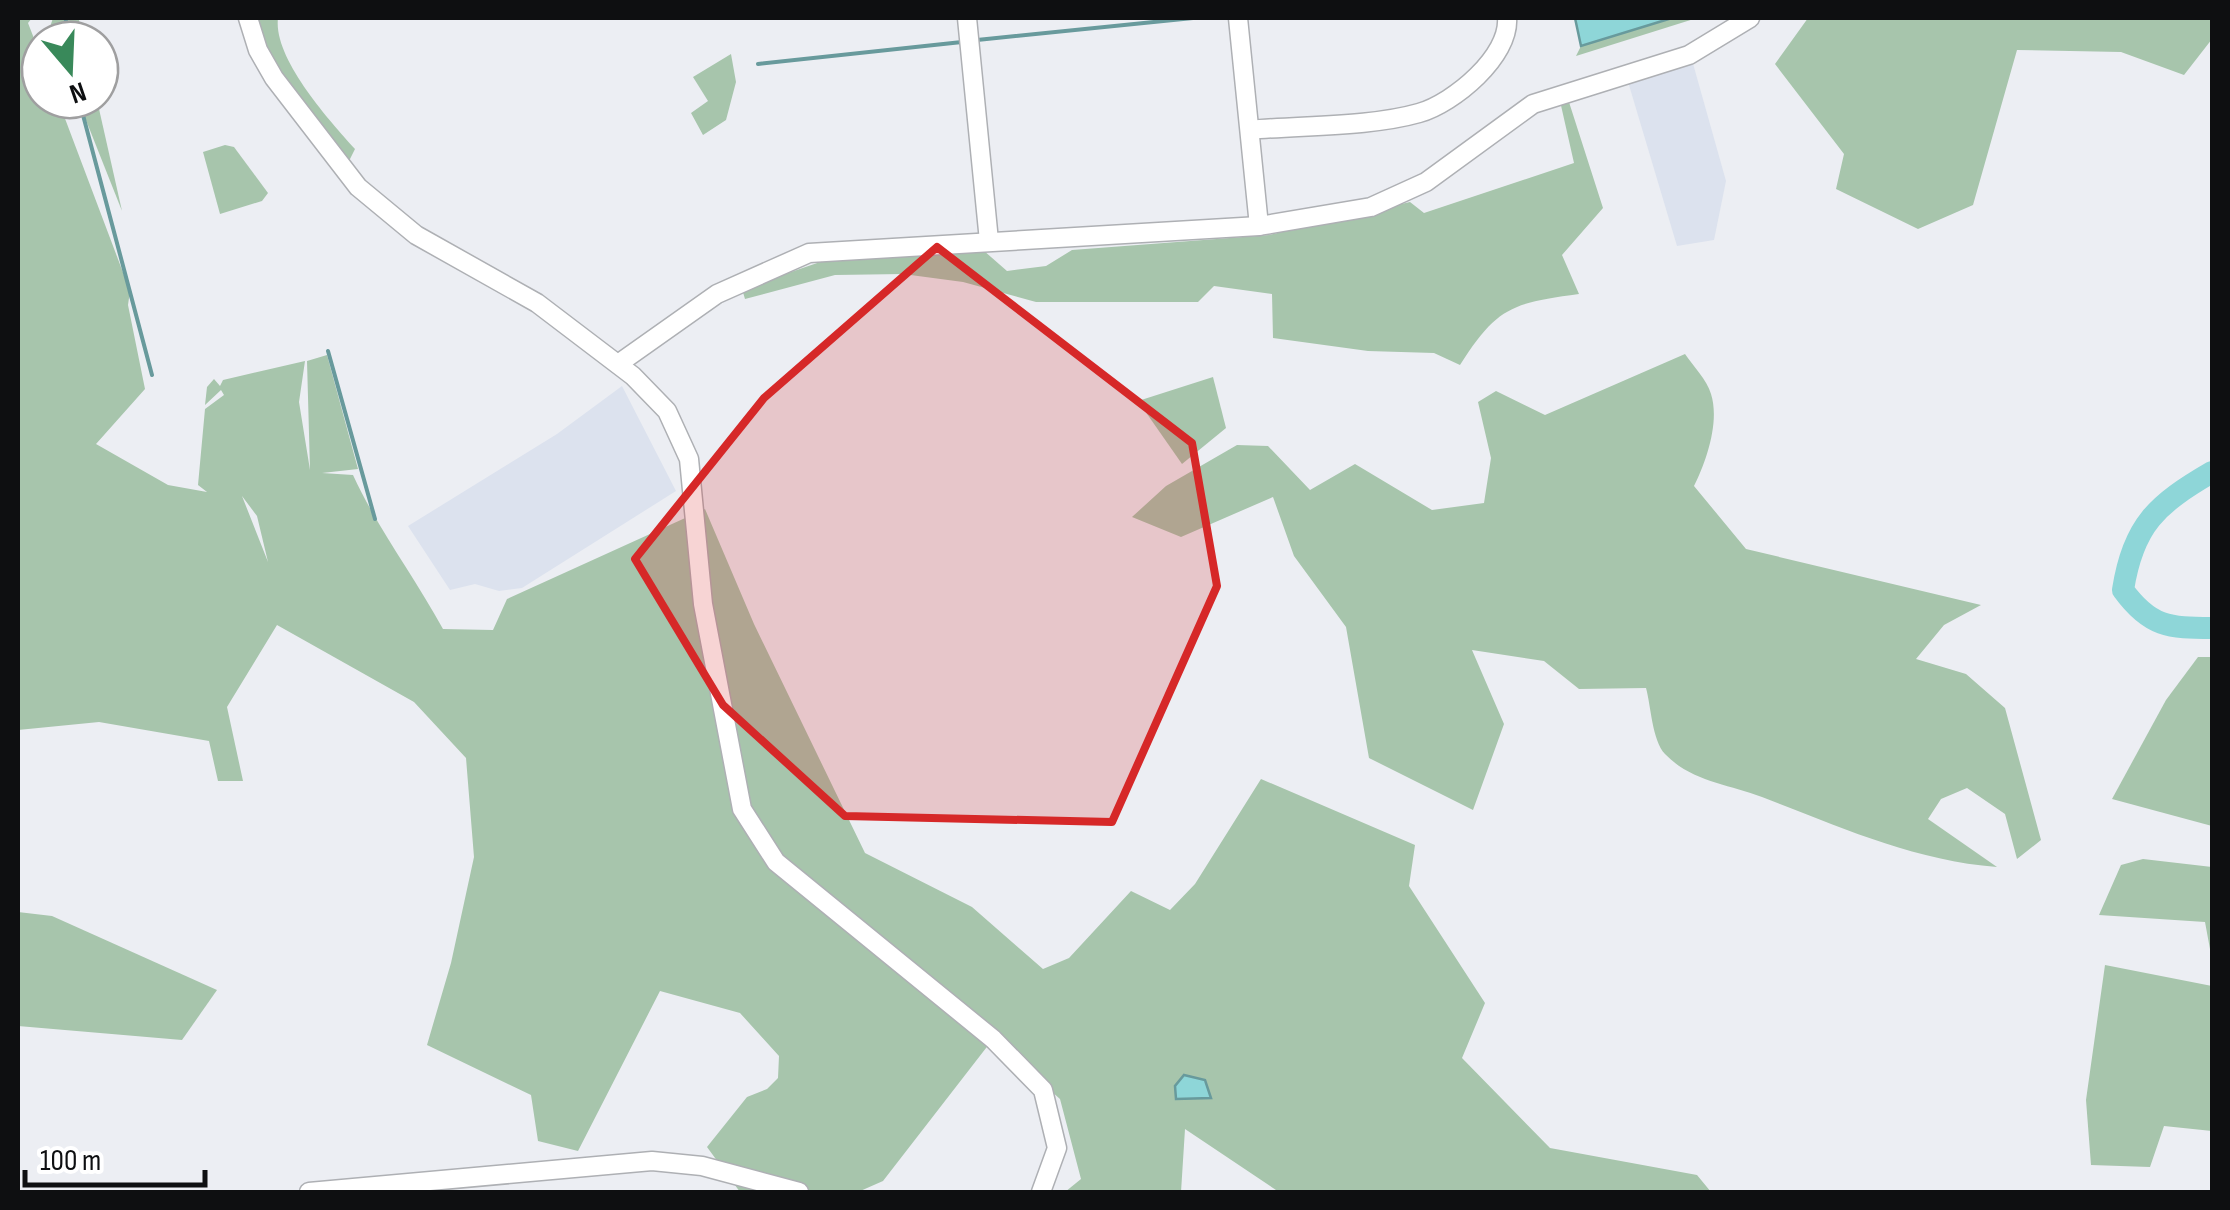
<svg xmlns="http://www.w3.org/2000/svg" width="2230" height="1210" font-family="'Sofia Sans Condensed',sans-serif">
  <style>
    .built { fill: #dce2ee }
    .green { fill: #a7c5ac; fill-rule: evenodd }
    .water { fill: #8ed6d8; stroke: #689a9c; stroke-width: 2.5 }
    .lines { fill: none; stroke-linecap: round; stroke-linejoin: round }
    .stream { stroke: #689a9c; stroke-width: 4 }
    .river { stroke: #8ed6d8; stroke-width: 22 }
    .minor-casing { stroke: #aeb0b4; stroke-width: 21 }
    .minor { stroke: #fff; stroke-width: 18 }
    .marked { fill: #d62828; fill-opacity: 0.2; stroke: #d62828; stroke-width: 8; stroke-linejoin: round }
  </style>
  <rect width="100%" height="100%" fill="#eceef3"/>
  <g class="built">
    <polygon points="1690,53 1726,181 1714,240 1677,246 1626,75"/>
    <polygon points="622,386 676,491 522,588 499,591 475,584 450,590 408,526 557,434"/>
  </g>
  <g class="green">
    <path d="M 18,18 L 32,18 L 28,23 L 40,54 L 40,100 L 58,100 L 130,291 L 128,305 L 145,389 L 96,444 L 168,485 L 207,492 L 198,485 L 205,409 L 224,395 L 221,390 L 205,405 L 207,387 L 214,379 L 220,386 L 223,380 L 305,361 L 299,402 L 310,470 L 307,361 L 327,355 L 358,469 L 322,473 L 353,475 C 378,529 414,576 443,629 L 493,630 L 507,599 L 705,509 L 754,624 L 865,853 L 972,907 L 1043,969 L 1069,958 L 1131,891 L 1170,910 L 1195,884 L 1261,779 L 1415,845 L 1409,886 L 1485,1003 L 1462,1058 L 1550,1148 L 1697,1175 L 1711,1192 L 1279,1192 L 1185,1129 L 1181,1192 L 1065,1192 L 1081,1179 L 1060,1099 L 993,1039 L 883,1181 L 858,1192 L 740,1192 L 707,1147 L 747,1097 L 767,1089 L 778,1078 L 779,1056 L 740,1013 L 660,991 L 578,1151 L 538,1141 L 531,1095 L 427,1045 L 451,963 L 474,857 L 466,758 L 414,702 L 277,625 L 227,707 L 243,781 L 218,781 L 209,741 L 99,722 L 18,730 ZM 242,496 L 257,516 L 268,562 Z"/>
    <polygon points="53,18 88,18 79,20 83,40 55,40 50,27"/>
    <path d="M 252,18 L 278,18 C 273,58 329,120 355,149 L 347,165 L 264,54 Z"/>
    <polygon points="1672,18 1697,18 1576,56 1581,46"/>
    <polygon points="1808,18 2212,18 2212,39 2184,75 2121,52 2017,50 1973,205 1918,229 1836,189 1844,154 1775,64"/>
    <polygon points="731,54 736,82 726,120 703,135 691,113 708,101 693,77"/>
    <path d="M 1568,99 L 1603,208 L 1562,255 L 1579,294 C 1512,303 1497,307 1460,365 L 1434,353 L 1368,351 L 1273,338 L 1272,294 L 1214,286 L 1198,302 L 1036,302 L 963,282 L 903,274 L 835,275 L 745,299 L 742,289 L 823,261 L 983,250 L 1007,271 L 1046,266 L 1072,250 L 1269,235 L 1410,202 L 1424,213 L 1574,163 L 1560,101 Z"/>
    <polygon points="78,100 97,100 122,211"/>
    <polygon points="225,145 234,147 268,193 262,201 220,214 203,152"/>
    <path d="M 1685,354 C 1693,366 1707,380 1711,394 C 1720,422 1706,462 1694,486 L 1746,549 L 1981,605 L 1944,625 L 1916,659 L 1966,674 L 2005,708 L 2041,840 L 2017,859 L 2005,814 L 1967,788 L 1941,799 L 1928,819 L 1997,867 C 1912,860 1841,827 1762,797 C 1728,784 1692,782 1665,754 C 1652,740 1651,706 1646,688 L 1579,689 L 1544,661 L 1472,650 L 1504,724 L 1473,810 L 1369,758 L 1346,627 L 1294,556 L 1273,497 L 1181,537 L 1132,517 L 1166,486 L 1237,445 L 1268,446 L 1310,490 L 1355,464 L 1432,510 L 1484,503 L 1491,458 L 1478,402 L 1496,391 L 1545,415 Z"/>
    <polygon points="1213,377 1226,428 1182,464 1138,401"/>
    <polygon points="2198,657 2212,657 2212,826 2112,799 2166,700"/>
    <polygon points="2143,859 2212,867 2212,960 2205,922 2099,915 2121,865"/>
    <polygon points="18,912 52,916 217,990 182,1040 18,1026"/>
    <polygon points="2105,965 2212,986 2212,1131 2164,1126 2150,1167 2091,1165 2086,1100"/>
  </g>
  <g class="water">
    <polygon points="1575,18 1672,18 1581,46"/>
    <polygon points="1184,1075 1205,1080 1211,1098 1176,1099 1175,1086"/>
  </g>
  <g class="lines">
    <g class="stream">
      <polyline points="65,40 66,18"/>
      <polyline points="977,40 1193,18"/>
      <polyline points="758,64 962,42"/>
      <polyline points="79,100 152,375"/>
      <polyline points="328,351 375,519"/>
    </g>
    <path class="river" d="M 2212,472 C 2157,504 2133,525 2123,590 C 2150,627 2169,628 2212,628"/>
    <g class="minor-casing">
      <g id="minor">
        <polyline points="248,18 258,50 274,78 358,187 416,235 537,303 633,376 667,411 689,459 703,604 742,809 776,862 993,1039 1043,1090 1057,1148 1041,1192"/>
        <polyline points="967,18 989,241"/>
        <polyline points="1238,18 1259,226"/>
        <path d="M 1250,130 C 1302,125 1370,127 1419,113 C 1454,103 1510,56 1507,18"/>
        <polyline points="618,364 717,294 809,253 1259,226 1371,207 1426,182 1533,104 1689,55 1750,18"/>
        <polyline points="309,1192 652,1161 702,1166 799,1192"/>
      </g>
    </g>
    <use href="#minor" class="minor"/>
  </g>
  <path class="marked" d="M 937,247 L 1192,443 L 1217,586 L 1112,822 L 845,816 L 723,705 L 635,559 L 764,398 Z"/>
  <rect width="2230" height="1210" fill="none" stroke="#0e0f11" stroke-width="40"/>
  <g transform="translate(70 70) rotate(161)"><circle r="48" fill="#ffffff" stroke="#9f9fa0" stroke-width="2.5"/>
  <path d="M0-8L18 38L0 25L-18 38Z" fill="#39895a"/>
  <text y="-15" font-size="28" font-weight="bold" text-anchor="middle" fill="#0e0f11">N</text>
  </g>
  <path d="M25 1170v15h180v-15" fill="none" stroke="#0e0f11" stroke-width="5"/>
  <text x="40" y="1170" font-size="30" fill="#0e0f11" stroke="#ffffff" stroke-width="8" paint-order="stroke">100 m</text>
</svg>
